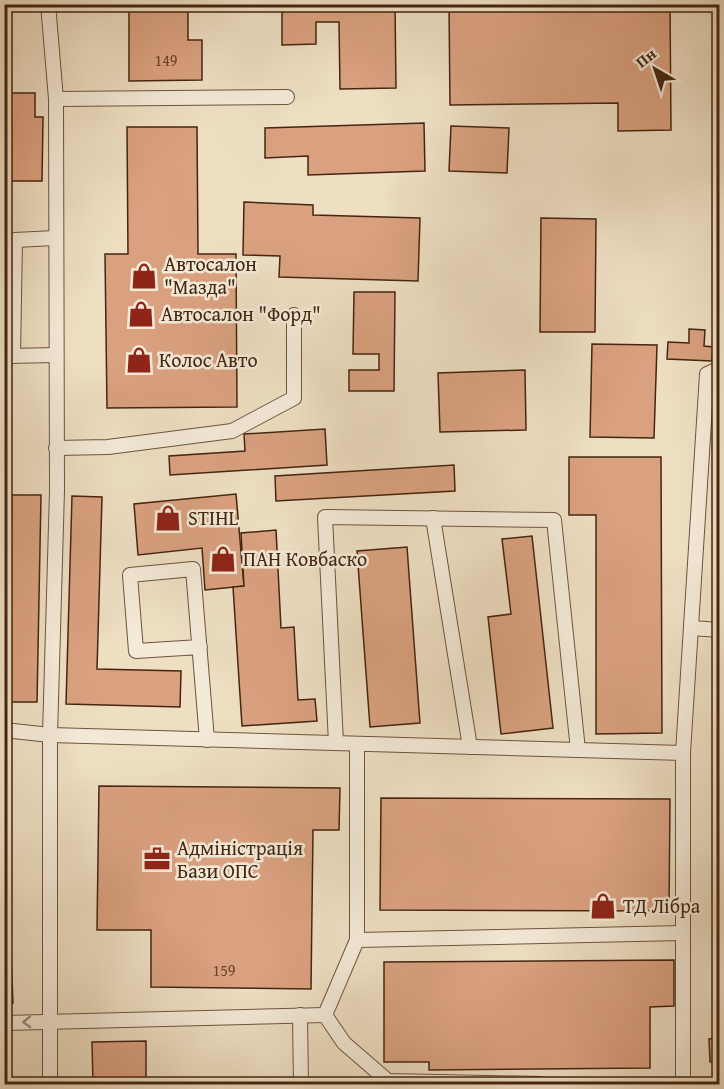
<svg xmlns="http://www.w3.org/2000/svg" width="724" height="1089" font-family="'Gentium Book Plus',serif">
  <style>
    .building { fill: #daa180; stroke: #442510; stroke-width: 1.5 }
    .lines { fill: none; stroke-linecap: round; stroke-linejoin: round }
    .service-casing { stroke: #6e543d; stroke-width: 16 }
    .service { stroke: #f4ead8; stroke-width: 14 }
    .oneway { stroke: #9c8874 }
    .labels { text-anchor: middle; stroke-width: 5; stroke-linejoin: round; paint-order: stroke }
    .number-label { font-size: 16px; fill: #6a442c }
    .poi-label { font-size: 20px; fill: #442510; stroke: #f4ead8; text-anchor: start }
  </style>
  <rect width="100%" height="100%" fill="#eedfc3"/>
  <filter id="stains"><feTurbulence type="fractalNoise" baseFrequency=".00333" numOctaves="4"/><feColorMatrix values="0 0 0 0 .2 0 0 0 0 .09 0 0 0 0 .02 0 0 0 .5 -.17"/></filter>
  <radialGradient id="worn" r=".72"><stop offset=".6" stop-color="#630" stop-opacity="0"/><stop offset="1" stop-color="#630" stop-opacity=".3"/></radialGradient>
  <g class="building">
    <polygon points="129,4 188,4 188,40 202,40 202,80 129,81"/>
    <polygon points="282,4 395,4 396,88 340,89 339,22 316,22 316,44 282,45"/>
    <polygon points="449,4 670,4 671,130 618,131 618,103 450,105"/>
    <polygon points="4,93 35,93 35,117 43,117 42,181 4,181"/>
    <polygon points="424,123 425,171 308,175 308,156 265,158 265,128"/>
    <polygon points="451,126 509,128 507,173 449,171"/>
    <polygon points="127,127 197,127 198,254 236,254 237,407 107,408 105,254 128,254"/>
    <polygon points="244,202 313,205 313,215 420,218 418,281 279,277 280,256 243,255"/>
    <polygon points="541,218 596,219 595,332 540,332"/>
    <polygon points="354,292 395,292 394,391 349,391 349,370 379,370 379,354 353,354"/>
    <polygon points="689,329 705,330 704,346 713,347 712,361 667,359 668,342 689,343"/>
    <polygon points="592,344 657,345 654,438 590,437"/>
    <polygon points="525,370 526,430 440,432 438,373"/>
    <polygon points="325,429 327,465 170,475 169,456 245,451 244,434"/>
    <polygon points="569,457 661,457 662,733 596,734 596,515 569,515"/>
    <polygon points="454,465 455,491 276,501 275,476"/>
    <polygon points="236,494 244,586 205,590 202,548 138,555 134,504"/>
    <polygon points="12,495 41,495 37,702 8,702"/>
    <polygon points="72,496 102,497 97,669 181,671 180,707 66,704"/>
    <polygon points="276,530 281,628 294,627 298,700 315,699 317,721 242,726 233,587 244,586 241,533"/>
    <polygon points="532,536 553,728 501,734 488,617 511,614 502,539"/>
    <polygon points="407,547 420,723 370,727 357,551"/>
    <polygon points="99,786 340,788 339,830 313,830 311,989 151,987 151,930 97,930"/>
    <polygon points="4,794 13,1003 4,1003"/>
    <polygon points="381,798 670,799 669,911 380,910"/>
    <polygon points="674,960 674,1006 650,1007 650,1068 429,1070 429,1062 384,1062 384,962"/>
    <polygon points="720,1038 720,1061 710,1062 709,1039"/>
    <polygon points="146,1041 146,1078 116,1078 116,1084 93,1084 92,1042"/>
    <rect x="4" y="1049" width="5" height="35"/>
  </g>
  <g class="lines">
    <g class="service-casing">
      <g id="service">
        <polyline points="48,4 56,99 57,490 50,735 50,1084"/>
        <polyline points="56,99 287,97"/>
        <polyline points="7,356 56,355"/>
        <polyline points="13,356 15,240 55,238"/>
        <polyline points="56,448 108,447 232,431 294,398 294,315"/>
        <polyline points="433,518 470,747"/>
        <polyline points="691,628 720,630"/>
        <polyline points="200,647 136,651 130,575 193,569 207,740"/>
        <polyline points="4,730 50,735 683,753 707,374 720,368"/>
        <polyline points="336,743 325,517 554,520 578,750"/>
        <polyline points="357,940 683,933"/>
        <polyline points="300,1015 301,1084"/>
        <polyline points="325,1015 357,940 357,744"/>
        <polyline points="325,1015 344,1043 388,1081 542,1084"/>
        <polyline points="4,1023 325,1015"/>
        <polyline points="683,1084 683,753"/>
      </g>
    </g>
    <use href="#service" class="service"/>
  </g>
  <defs><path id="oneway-chevron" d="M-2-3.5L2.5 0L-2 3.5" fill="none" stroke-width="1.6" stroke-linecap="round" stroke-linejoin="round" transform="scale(1.5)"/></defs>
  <use class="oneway" href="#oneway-chevron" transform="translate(27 1022) rotate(178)"/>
  <defs>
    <g id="shop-bare" transform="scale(2.07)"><path d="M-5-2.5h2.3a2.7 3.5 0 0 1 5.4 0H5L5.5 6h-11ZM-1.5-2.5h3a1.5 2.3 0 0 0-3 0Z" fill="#8f2418" stroke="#f4ead8" stroke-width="2.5" paint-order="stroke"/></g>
    <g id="office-bare" transform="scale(2.07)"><path d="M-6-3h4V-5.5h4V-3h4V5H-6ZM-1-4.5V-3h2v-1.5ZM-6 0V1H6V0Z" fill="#8f2418" stroke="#f4ead8" stroke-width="2.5" paint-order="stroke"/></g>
  </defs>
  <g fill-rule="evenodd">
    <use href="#shop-bare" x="144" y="276"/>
    <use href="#shop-bare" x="141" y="314"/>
    <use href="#shop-bare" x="139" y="360"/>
    <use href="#shop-bare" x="168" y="518"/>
    <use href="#shop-bare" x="223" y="559"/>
    <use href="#office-bare" x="157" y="859"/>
    <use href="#shop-bare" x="603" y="906"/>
  </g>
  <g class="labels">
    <g class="number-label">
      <text x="166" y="66">149</text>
      <text x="224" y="976">159</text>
    </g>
    <g class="poi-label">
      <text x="164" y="271">Автосалон<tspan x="164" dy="23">"Мазда"</tspan></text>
      <text x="161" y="321">Автосалон "Форд"</text>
      <text x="159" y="367">Колос Авто</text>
      <text x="188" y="525">STIHL</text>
      <text x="243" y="566">ПАН Ковбаско</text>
      <text x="177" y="855">Адміністрація<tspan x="177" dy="23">Бази ОПС</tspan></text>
      <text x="623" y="913">ТД Лібра</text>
    </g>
  </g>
  <rect width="724" height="1089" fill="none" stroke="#eedfc3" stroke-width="24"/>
  <rect x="6" y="6" width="712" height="1077" fill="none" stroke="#442510" stroke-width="3"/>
  <rect x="12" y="12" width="700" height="1065" fill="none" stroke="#442510" stroke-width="1.5"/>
  <g transform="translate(655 69) rotate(321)" stroke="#f4ead8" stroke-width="4.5" paint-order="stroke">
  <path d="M0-4.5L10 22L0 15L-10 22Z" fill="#442510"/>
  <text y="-9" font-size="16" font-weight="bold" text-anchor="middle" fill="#442510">Пн</text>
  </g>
  <rect width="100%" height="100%" filter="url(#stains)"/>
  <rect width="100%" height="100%" fill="url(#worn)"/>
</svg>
